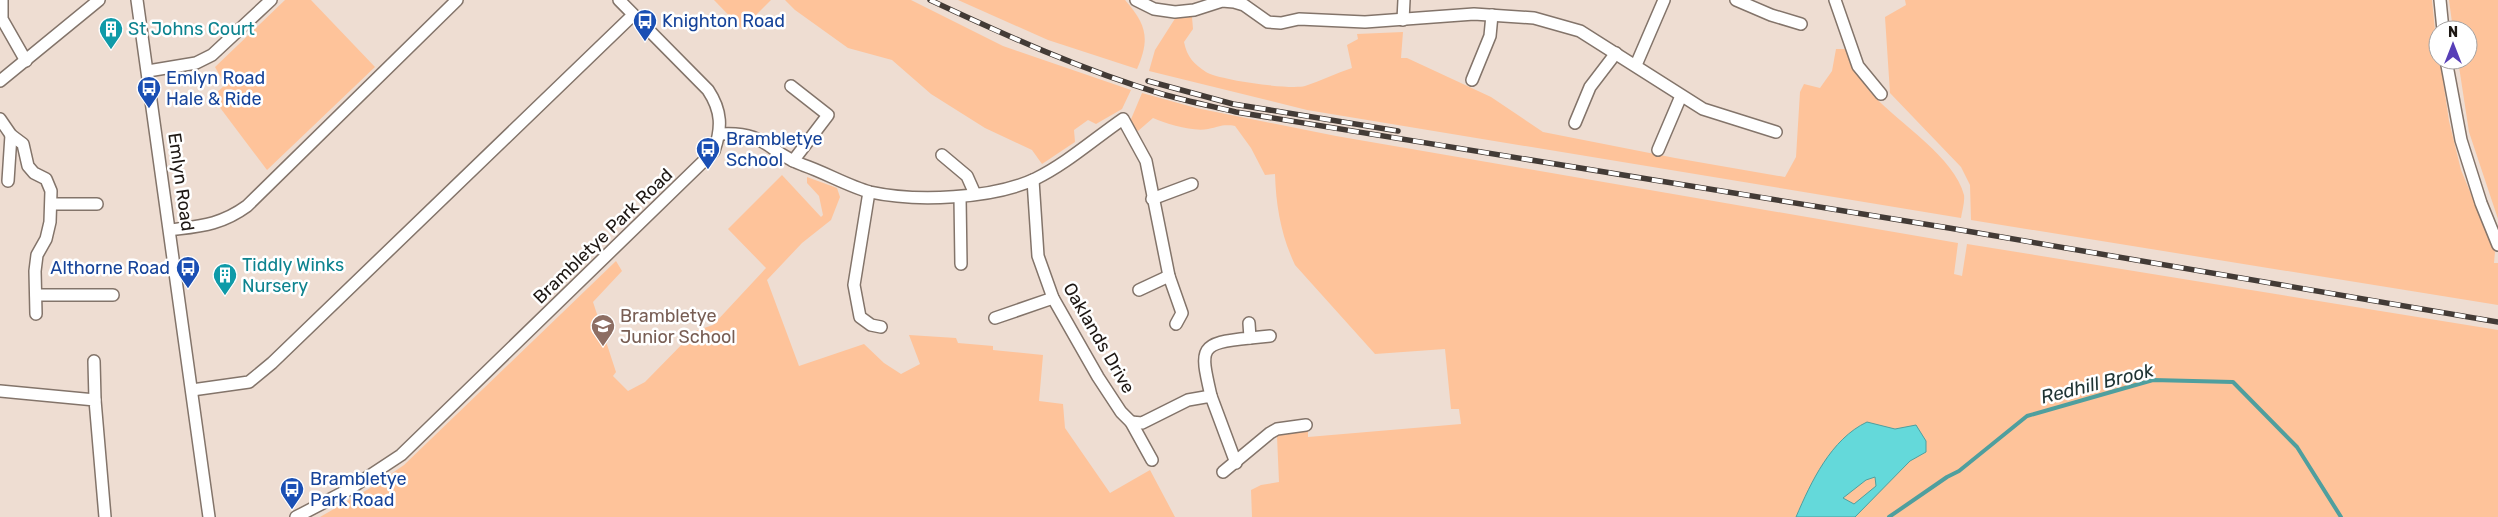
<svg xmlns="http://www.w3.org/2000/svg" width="2498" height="517" font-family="Rubik,sans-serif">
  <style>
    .green { fill: #fec39a }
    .water { fill: #64d9da; stroke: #4f9f9e; fill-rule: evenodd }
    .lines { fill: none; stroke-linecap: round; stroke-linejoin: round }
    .stream { stroke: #4f9f9e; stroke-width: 4 }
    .street-casing { stroke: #83746a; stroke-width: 14 }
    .street { stroke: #fff; stroke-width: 11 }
    .rail-casing { stroke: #433b36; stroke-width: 5.5 }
    .rail { stroke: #fff; stroke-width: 4; stroke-dasharray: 11; stroke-linecap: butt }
    .labels { text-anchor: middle; stroke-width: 5; stroke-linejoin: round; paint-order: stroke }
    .transit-label { font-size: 18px; fill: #164399; stroke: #fff; text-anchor: start }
    .culture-label { font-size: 18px; fill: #0d838f; stroke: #fff; text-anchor: start }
    .street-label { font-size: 18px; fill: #1d1713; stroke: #fff }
    .education-label { font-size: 18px; fill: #785e54; stroke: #fff; text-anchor: start }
    .water-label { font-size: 19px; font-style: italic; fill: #1f3434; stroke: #fff }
  </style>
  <rect width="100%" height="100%" fill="#eeddd2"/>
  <g class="green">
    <polygon points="285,0 311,0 375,67 267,170 212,97 225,85 215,67"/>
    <polygon points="714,0 771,0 742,29"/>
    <polygon points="785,0 911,0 1003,46 1131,90 1122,109 1096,124 1088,120 1074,130 1075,142 1042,164 1032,150 985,128 931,94 892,60 848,48 795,10"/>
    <path d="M 958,0 L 1125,0 C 1147,25 1150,39 1137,69 L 1048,40 Z"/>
    <polygon points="1905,0 2432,0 2438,60 2440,60 2449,121 2461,170 2495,252 2494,263 2498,263 2498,305 1971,220 1970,185 1961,167 1890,93 1885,17 1906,5"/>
    <polygon points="2449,0 2498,0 2498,219 2469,132 2458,60 2468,60 2468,30 2453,30"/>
    <path d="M 1176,17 L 1192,17 L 1193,29 L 1184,42 C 1187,57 1194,64 1206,72 C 1219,80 1290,90 1305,86 C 1321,81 1336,73 1352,68 L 1347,45 L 1358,39 L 1357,34 L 1403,32 L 1401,58 L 1407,58 L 1491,97 L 1543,132 L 1675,158 L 1785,177 L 1796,157 L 1800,92 L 1804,84 L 1820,88 L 1832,71 L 1836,49 L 1846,49 C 1853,66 1861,82 1874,96 C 1899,123 1955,158 1964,195 C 1965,202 1962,211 1961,218 L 1307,110 L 1149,71 L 1155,50 Z"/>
    <path d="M 1142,93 L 1196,108 L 1336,136 L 1958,243 L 1954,274 L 1962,276 L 1967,244 L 2498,330 L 2498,517 L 1252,517 L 1251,490 L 1261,485 L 1279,482 L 1277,436 L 1282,433 L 1308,431 L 1308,437 L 1461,424 L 1459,409 L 1451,409 L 1445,349 L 1375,354 L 1295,265 C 1281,235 1276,206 1275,174 L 1265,175 L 1251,148 L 1235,126 C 1221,124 1220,127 1208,129 C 1193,132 1167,124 1153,118 L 1138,131 L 1129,124 Z"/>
    <polygon points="782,175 821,217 823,215 819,196 807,183 807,177 837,188 840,197 831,220 802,243 767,280 799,366 864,344 884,363 901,374 920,364 909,335 956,338 958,343 993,346 993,350 1043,355 1039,401 1063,404 1065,428 1110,493 1150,470 1175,517 320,517 372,487 404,465 616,261 622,271 593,302 616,372 613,376 628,391 645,382 695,331 713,325 766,268 728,229"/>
  </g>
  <path class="water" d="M 1867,422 L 1895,429 L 1916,425 L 1926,441 L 1926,452 L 1910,461 L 1855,517 L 1796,517 C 1811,482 1831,439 1867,422 ZM 1875,477 L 1876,486 L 1854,504 L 1843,498 L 1866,480 Z"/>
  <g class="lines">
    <polyline class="stream" points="1889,517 1947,477 1959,471 2027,416 2153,380 2233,382 2297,447 2341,517"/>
    <g class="street-casing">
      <g id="street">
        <polyline points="2,0 2,19 26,61"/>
        <polyline points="137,0 209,517"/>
        <polyline points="1136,0 1154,9 1175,12 1194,10 1222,1 1234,2 1244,5 1268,22 1281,23 1299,19 1365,22 1474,14 1534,18 1580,31 1703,109 1776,132"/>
        <polyline points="1736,0 1771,15 1801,24"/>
        <polyline points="1835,0 1858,66 1881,94"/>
        <polyline points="2440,0 2443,30"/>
        <polyline points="1403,20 1404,0"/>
        <polyline points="2446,60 2461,140 2481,203 2498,245"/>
        <polyline points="1636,65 1664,0"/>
        <polyline points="148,71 196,63 212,55 271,0"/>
        <polyline points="1472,80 1490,36 1492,15"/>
        <polyline points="0,81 99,0"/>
        <polyline points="791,86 828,115 793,161"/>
        <polyline points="0,119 11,135 23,144 28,166 34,173 46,179 51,191 50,222 46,239 37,255 35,271 36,314"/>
        <polyline points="1575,123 1590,87 1616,53"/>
        <path d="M 720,134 C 767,131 767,152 803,165 C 824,172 850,187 870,192 C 916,202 992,199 1035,179 C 1066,164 1094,139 1123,119 L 1146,161 L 1169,276 L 1182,313 L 1176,324"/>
        <polyline points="1658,150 1681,96"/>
        <polyline points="942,155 967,176 975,194"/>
        <polyline points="1033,180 1038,256 1053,298 1098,377 1121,412 1131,422 1152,460"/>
        <polyline points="8,181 11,135"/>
        <polyline points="869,192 854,285 860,317 871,325 881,327"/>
        <polyline points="960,197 961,264"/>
        <polyline points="1152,199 1192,184"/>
        <polyline points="52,204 97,204"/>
        <path d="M 170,230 C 200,226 221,225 247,206 L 457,0"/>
        <polyline points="1139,290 1169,276"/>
        <polyline points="36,295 113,295"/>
        <polyline points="995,318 1053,298"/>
        <polyline points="1250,338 1270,336"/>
        <polyline points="94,361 95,400"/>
        <polyline points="192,390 249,382 272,363 633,15"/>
        <polyline points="0,391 95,400 105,517"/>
        <path d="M 1211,396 C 1200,348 1198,343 1250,338 L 1249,323"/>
        <polyline points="1131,422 1142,423 1188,400 1211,396 1236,463"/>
        <polyline points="1223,472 1270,433 1277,429 1306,425"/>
        <path d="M 296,517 L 348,490 L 401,455 L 714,151 C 722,128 722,111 708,90 L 619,0"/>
      </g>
    </g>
    <use href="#street" class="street"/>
    <g class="rail-casing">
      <g id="rail">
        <path d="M 930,0 C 1005,35 1082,70 1162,94 C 1186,101 1211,106 1236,112 L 1949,228 L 2498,322"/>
        <polyline points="1148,81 1233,104 1398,131"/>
      </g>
    </g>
    <use href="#rail" class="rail"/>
  </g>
  <defs>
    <g id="bus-pin" transform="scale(1.25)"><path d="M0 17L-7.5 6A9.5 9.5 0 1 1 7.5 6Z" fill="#1a4fb4" stroke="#fff"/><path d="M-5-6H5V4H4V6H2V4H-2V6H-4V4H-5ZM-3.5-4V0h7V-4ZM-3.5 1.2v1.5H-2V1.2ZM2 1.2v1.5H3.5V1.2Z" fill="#fff"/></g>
    <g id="building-pin" transform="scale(1.25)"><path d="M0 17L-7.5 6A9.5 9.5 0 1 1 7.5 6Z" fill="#0f9aa8" stroke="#fff"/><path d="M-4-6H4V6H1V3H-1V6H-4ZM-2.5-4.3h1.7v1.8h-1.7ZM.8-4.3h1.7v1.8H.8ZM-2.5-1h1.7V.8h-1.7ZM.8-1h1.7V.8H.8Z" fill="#fff"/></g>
    <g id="school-pin" transform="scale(1.25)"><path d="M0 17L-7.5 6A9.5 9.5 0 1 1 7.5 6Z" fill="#8d6e63" stroke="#fff"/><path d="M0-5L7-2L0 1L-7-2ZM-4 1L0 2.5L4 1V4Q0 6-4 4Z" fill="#fff"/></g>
  </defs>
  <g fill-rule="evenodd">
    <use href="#bus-pin" x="645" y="21"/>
    <use href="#building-pin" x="111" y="29"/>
    <use href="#bus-pin" x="149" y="88"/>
    <use href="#bus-pin" x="708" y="149"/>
    <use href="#bus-pin" x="188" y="268"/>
    <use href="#building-pin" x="225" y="275"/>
    <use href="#school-pin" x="603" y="326"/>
    <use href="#bus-pin" x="292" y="489"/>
  </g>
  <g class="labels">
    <g class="transit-label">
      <text x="662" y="27">Knighton Road</text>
      <text x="166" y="84">Emlyn Road<tspan x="166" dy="21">Hale &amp; Ride</tspan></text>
      <text x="726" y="145">Brambletye<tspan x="726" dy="21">School</tspan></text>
      <text x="170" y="274" text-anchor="end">Althorne Road</text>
      <text x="310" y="485">Brambletye<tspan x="310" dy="21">Park Road</tspan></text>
    </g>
    <g class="culture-label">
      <text x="128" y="35">St Johns Court</text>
      <text x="242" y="271">Tiddly Winks<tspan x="242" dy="21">Nursery</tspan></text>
    </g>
    <g class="street-label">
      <text transform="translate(181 182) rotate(82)" y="6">Emlyn Road</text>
      <text transform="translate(603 236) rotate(-44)" y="6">Brambletye Park Road</text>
      <text transform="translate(1099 338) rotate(60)" y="6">Oaklands Drive</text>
    </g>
    <g class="education-label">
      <text x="620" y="322">Brambletye<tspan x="620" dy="21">Junior School</tspan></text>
    </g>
    <g class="water-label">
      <text transform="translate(2097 383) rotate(-14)" y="7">Redhill Brook</text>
    </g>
  </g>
  <g transform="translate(2453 45)"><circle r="24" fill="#ffffff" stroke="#a5a2a1"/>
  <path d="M0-4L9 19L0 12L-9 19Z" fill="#573fb7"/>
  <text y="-8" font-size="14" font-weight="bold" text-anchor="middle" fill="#1d1713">N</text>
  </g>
</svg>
